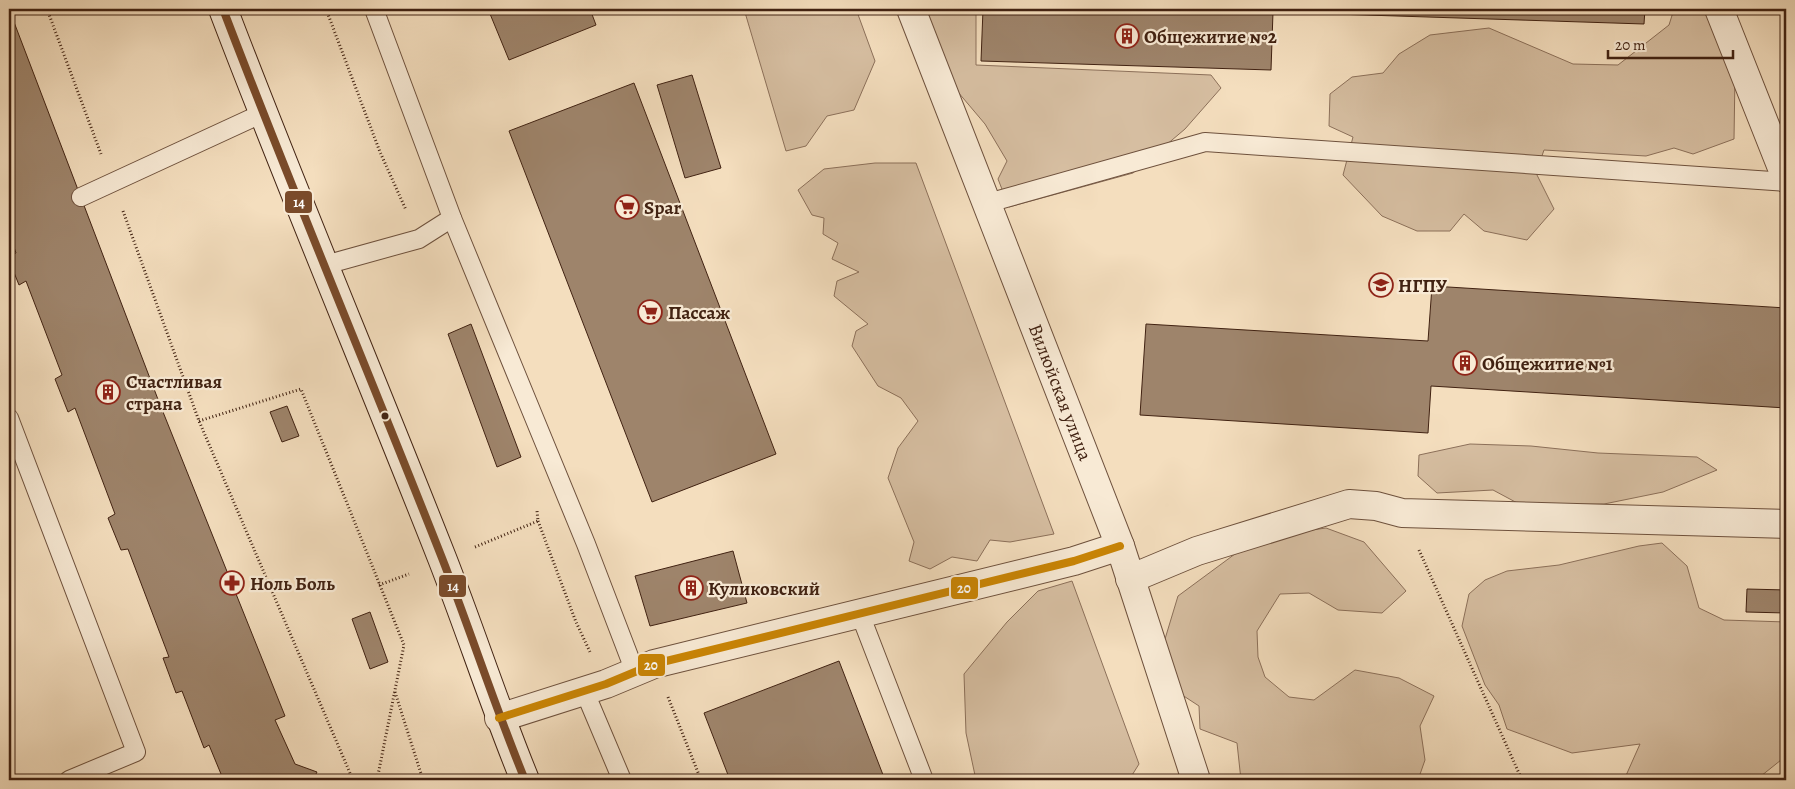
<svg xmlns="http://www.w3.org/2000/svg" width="1795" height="789" font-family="Alegreya,serif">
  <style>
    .green { fill: #d6bea1; stroke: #8c705a }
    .building { fill: #9e846b; stroke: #412212 }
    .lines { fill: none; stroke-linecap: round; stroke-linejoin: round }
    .service-casing { stroke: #6e513d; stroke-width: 20 }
    .minor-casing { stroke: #6e513d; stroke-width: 30 }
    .secondary-casing { stroke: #412212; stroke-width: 30 }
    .path { stroke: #412212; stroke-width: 3; stroke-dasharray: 1 2.5; stroke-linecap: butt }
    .service { stroke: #f8ead5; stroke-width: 18 }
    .minor { stroke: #f8ead5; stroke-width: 28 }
    .secondary { stroke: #f8ead5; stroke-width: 28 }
    .bus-1-casing { stroke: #f8ead5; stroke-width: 11 }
    .bus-2-casing { stroke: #f8ead5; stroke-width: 11 }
    .bus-1 { stroke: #7a4b2a; stroke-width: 8 }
    .bus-2 { stroke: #ca8504; stroke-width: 8 }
    .bus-dot { fill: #412212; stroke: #f8ead5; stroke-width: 2 }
    .labels { text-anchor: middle; stroke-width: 4.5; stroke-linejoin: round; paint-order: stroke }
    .poi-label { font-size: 19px; font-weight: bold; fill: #412212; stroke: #f8ead5; text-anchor: start }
    .street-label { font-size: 19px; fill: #412212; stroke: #f8ead5 }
    .line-badge { stroke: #f8ead5; stroke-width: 2 }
    .badge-label { font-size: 14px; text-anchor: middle; font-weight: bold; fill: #fff }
  </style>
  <rect width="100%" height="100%" fill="#f4debe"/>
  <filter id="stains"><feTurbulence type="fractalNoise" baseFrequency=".004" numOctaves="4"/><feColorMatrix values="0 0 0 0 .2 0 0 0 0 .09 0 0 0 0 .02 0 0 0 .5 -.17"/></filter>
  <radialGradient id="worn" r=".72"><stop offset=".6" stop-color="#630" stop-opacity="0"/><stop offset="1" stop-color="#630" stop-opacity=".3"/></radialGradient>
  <g class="green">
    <polygon points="744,9 856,9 875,61 854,110 827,116 806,146 786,151"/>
    <polygon points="922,9 976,9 976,65 1211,75 1221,88 1185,129 1133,173 1009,207 998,179 1007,161 985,124 952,85"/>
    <polygon points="1674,9 1736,9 1734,139 1693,154 1674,148 1646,156 1544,150 1536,173 1554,209 1527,240 1484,231 1464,214 1450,231 1417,231 1382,216 1343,175 1353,137 1329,126 1330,94 1352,77 1383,73 1399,54 1430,35 1489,28 1573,64 1618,65 1669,25"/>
    <polygon points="875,163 916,163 1054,534 1010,542 990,540 977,561 952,557 930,569 909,561 914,542 888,478 898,448 918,421 901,398 878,386 852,346 856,331 868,324 834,296 837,281 859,272 832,259 838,243 823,234 824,218 812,215 798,190 824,169"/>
    <polygon points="1470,444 1531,446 1598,453 1697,457 1717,470 1663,492 1604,504 1521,505 1493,490 1437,493 1418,476 1419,455"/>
    <polygon points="1326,528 1364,542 1406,591 1382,613 1338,610 1309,593 1280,594 1257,631 1258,657 1265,677 1289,697 1314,700 1355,670 1399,678 1434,696 1420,726 1425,760 1418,780 1241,780 1237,743 1200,729 1199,706 1173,689 1165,639 1178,596 1239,551 1277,535"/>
    <polygon points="1662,543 1687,566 1699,608 1724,620 1786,622 1786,756 1756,780 1624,780 1640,744 1572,753 1507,729 1499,705 1485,685 1462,626 1469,594 1485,580 1507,571 1559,565 1639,546"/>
    <polygon points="1072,581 1139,764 1129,780 976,780 966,733 964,674 1007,622 1038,591"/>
  </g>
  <g class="building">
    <polygon points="9,9 159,402 285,716 275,720 295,764 317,772 313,780 219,780 221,774 209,745 204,748 182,691 176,693 163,658 169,657 128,549 121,550 108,518 115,514 75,408 68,412 55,379 62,375 26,281 19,285 9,260 9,256 16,253 9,233"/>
    <polygon points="488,9 590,9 596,25 509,60"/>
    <polygon points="983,9 1645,9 1644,24 1273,12 1271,70 981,61"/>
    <polygon points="692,75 721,168 685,178 657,85"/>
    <polygon points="634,83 776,454 652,502 509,131"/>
    <polygon points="1432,286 1786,308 1786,408 1431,386 1428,433 1140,415 1146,324 1428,341"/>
    <polygon points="471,324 521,457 497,467 448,334"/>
    <polygon points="287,406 299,436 282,442 270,412"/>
    <polygon points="733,551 747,603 650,626 635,576"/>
    <polygon points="1747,589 1786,590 1786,613 1746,612"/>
    <polygon points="370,612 388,662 370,669 352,619"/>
    <polygon points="839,661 885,780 730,780 704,713"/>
  </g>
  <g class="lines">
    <g class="service-casing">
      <g id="service">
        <polyline points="374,9 452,218 586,544 635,672"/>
        <polyline points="81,197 263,113"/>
        <polyline points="988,203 1205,142 1786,182"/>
        <polyline points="325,265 419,239 452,218"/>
        <polyline points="9,418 136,752 69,780"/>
        <polyline points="860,614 924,780"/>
        <polyline points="584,690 622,780"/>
      </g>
    </g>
    <g class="minor-casing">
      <g id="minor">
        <polyline points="911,9 1120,546 1196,780"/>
        <polyline points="1719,9 1786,178"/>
        <polyline points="1130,579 1197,551 1349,504 1376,506 1402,513 1786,524"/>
        <polyline points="499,718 606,684 654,664 1074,561 1120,546"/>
      </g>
    </g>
    <g class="secondary-casing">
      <path id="secondary" d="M 223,9 C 293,193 370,375 442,558 C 471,632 495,707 525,780"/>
    </g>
    <g class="path">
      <polyline points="47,9 101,154"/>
      <polyline points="326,9 380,152 406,210"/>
      <polyline points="123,211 199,421 353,780"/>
      <polyline points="199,421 301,389 404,645 377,780"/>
      <polyline points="538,521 576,622 590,652"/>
      <polyline points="475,547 538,521 537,511"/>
      <polyline points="1419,550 1522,780"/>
      <polyline points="379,585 409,574"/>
      <polyline points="395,692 423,780"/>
      <polyline points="668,697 701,780"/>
    </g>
    <use href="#service" class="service"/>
    <use href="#minor" class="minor"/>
    <use href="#secondary" class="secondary"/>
    <g class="bus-1-casing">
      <path id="bus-1" d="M 223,9 C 293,193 370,375 442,558 C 471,632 495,707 525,780"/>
    </g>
    <g class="bus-2-casing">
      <polyline id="bus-2" points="499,718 606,684 654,664 1074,561 1120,546"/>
    </g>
    <use href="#bus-1" class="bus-1"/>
    <use href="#bus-2" class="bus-2"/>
  </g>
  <defs>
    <g id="building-ring" transform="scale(1.25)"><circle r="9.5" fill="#f8ead5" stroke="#8f2418" stroke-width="1.5"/><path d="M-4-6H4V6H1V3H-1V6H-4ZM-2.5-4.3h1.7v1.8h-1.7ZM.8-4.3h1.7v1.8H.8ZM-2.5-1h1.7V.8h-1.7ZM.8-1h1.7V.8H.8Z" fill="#8f2418"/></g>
    <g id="supermarket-ring" transform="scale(1.25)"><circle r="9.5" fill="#f8ead5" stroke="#8f2418" stroke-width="1.5"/><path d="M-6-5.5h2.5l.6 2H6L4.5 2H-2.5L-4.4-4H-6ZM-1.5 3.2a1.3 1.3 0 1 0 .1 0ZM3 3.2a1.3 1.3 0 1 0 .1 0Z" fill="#8f2418"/></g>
    <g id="university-ring" transform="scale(1.25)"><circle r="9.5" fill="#f8ead5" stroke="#8f2418" stroke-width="1.5"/><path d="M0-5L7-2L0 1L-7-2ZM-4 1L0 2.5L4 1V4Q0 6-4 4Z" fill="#8f2418"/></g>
    <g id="pharmacy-ring" transform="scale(1.25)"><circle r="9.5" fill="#f8ead5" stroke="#8f2418" stroke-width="1.5"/><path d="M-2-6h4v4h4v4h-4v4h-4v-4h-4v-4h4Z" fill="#8f2418"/></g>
  </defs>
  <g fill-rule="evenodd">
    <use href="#building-ring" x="1127" y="36"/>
    <use href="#supermarket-ring" x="627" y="207"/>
    <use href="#university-ring" x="1381" y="285"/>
    <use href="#supermarket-ring" x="650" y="312"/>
    <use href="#building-ring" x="1465" y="363"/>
    <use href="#building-ring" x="108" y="392"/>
    <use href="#pharmacy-ring" x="232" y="583"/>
    <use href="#building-ring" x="691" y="588"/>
  </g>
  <circle class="bus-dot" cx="385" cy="416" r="4.5"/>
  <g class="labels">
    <g class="poi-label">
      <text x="1144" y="43">Общежитие №2</text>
      <text x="644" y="214">Spar</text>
      <text x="1398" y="292">НГПУ</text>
      <text x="668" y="319">Пассаж</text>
      <text x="1482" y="370">Общежитие №1</text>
      <text x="126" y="388">Счастливая<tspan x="126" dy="22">страна</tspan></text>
      <text x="250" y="590">Ноль Боль</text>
      <text x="708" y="595">Куликовский</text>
    </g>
    <g class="street-label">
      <text transform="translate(1061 392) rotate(69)" y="7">Вилюйская улица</text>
    </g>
  </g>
  <g class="line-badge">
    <rect x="284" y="190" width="29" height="24" rx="5" fill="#7a4b2a"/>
    <rect x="438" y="574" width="29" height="24" rx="5" fill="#7a4b2a"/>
    <rect x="950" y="576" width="29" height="24" rx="5" fill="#ca8504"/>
    <rect x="637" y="653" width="29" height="24" rx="5" fill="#ca8504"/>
  </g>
  <g class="badge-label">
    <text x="299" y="207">14</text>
    <text x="453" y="591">14</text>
    <text x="964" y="593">20</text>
    <text x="651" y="670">20</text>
  </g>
  <rect width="1795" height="789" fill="none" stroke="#f4debe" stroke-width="30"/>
  <rect x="10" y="10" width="1775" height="769" fill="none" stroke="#412212" stroke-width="2.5"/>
  <rect x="15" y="15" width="1765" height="759" fill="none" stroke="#412212"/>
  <path d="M1608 50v8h125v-8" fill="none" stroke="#412212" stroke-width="2.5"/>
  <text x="1615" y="50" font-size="15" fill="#412212" stroke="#f8ead5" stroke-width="4" paint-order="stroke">20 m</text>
  <rect width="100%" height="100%" filter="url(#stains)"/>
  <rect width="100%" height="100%" fill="url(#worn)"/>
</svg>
